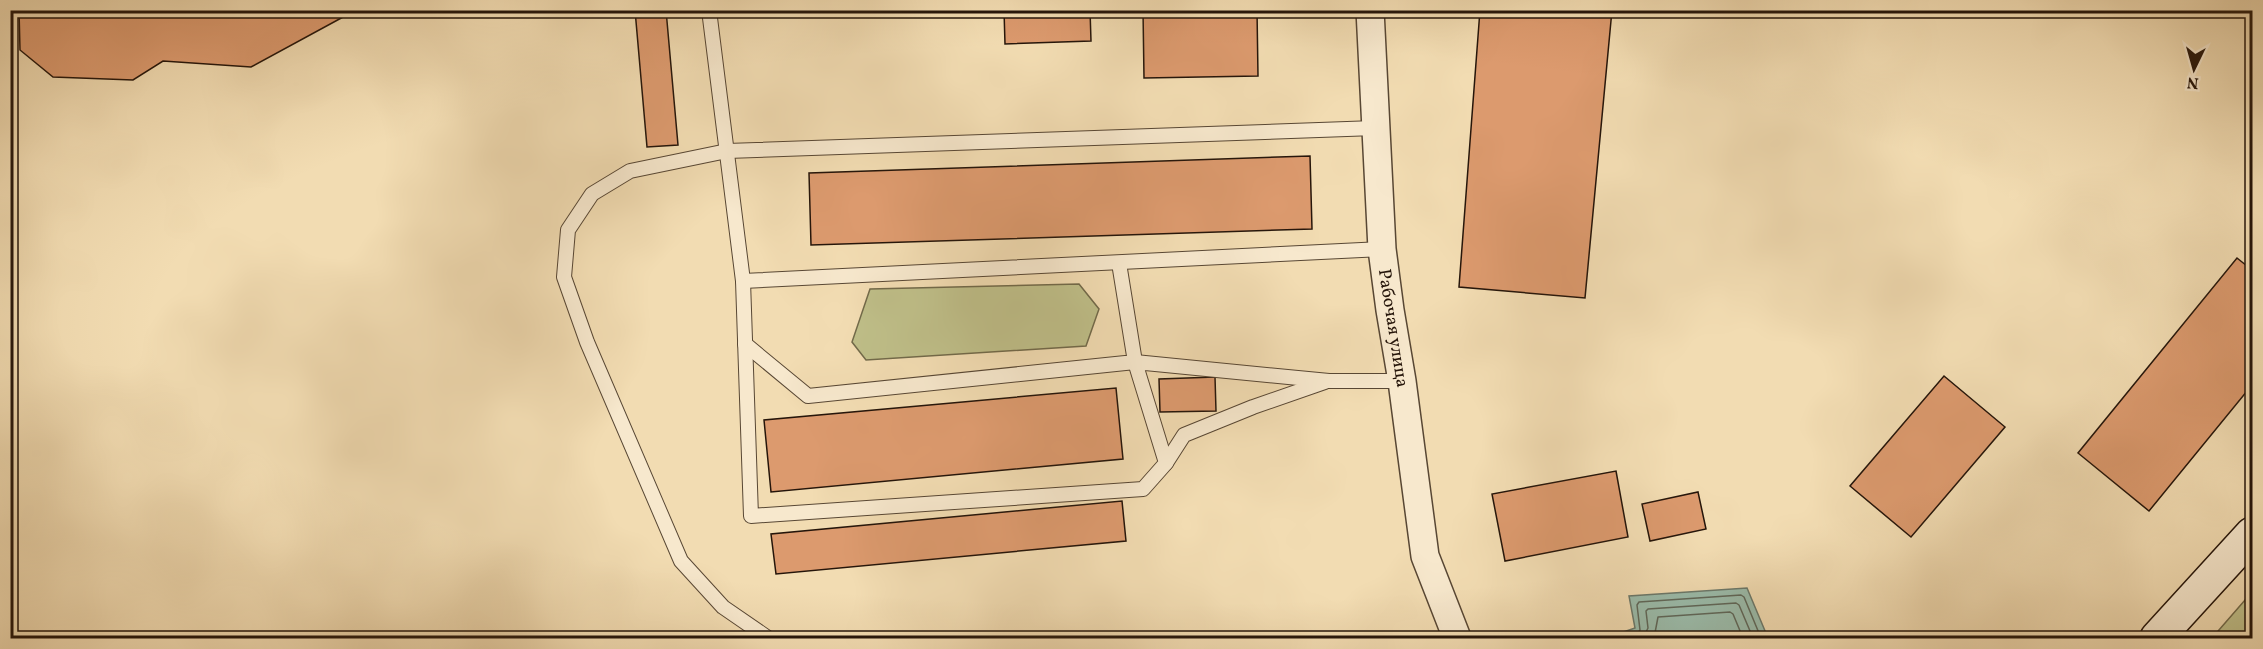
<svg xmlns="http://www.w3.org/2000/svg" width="2263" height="649" font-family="Vollkorn,serif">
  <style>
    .green { fill: #bfbf89; stroke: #726a4a; stroke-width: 1.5 }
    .water { fill: #9bbcab; stroke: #6c796b; stroke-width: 1.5 }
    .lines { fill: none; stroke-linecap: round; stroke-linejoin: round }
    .shore { stroke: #60685a; stroke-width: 1.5 }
    .building { fill: #dc9a6e; stroke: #25150a; stroke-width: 1.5 }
    .lane-casing { stroke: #584734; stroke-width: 16 }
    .street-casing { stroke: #584734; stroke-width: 30 }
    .secondary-casing { stroke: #25150a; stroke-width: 36 }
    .lane { stroke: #f7e8cd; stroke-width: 14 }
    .street { stroke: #f7e8cd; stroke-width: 27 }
    .secondary { stroke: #f7e8cd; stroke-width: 33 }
    .labels { text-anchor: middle; stroke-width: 5; stroke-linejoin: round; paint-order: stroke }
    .street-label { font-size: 18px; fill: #25150a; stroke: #f7e8cd }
  </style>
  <rect width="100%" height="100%" fill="#f2dcb2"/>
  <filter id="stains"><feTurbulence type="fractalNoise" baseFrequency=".00333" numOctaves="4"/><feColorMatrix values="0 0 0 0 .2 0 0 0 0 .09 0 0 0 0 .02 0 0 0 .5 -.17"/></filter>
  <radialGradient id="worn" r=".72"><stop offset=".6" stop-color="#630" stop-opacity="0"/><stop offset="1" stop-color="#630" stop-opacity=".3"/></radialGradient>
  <g class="green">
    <polygon points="1079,284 1099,309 1086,346 866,360 852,342 870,289"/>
    <polygon points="2252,592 2252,638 2212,638"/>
  </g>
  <polygon class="water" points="1747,588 1768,638 1606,638 1635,628 1629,596"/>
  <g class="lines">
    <g class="shore">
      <polyline points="1623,638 1637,634 1640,630 1637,605 1639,602 1741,595 1744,597 1761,638"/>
      <polyline points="1643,638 1648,628 1646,611 1648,609 1736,603 1739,605 1753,638"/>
      <polyline points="1654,638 1658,617 1730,612 1733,614 1743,638"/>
    </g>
  </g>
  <g class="building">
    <polygon points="19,10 356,10 251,67 163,61 133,80 53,77 20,50"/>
    <polygon points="635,10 666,10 678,145 647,147"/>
    <polygon points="1004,10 1090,10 1091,41 1005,44"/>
    <polygon points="1143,10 1257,10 1258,76 1144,78"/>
    <polygon points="1480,10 1612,10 1585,298 1459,287"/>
    <polygon points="1310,156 1312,229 811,245 809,173"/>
    <polygon points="2237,258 2252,270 2252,385 2149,511 2078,453"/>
    <polygon points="1944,376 2005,427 1911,537 1850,486"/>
    <polygon points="1215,377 1216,411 1160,412 1159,379"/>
    <polygon points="1116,388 1123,459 771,492 764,420"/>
    <polygon points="1616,471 1628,537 1505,561 1492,494"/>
    <polygon points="1698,492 1706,529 1650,541 1642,504"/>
    <polygon points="1122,501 1126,541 776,574 771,534"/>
  </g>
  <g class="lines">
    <g class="lane-casing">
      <g id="lane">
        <polyline points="709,10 743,281 1382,249"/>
        <polyline points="743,281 751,516 1143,489 1166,463 1135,362 1329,381 1402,381"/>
        <polyline points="745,344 808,396 1135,362 1119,263"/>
        <polyline points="1166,463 1184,435 1253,407 1325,382"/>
        <polyline points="768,638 723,607 681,561 587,342 564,277 568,230 592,194 630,171 727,151 1375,128"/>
      </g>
    </g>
    <g class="street-casing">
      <polyline id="street" points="1370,10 1382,249 1390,310 1402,381 1425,556 1457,638"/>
    </g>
    <g class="secondary-casing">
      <polyline id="secondary" points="2157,638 2252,534"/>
    </g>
    <use href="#lane" class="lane"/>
    <use href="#street" class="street"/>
    <use href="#secondary" class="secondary"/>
  </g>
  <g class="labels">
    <g class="street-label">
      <text transform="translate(1394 328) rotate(81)" y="6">Рабочая улица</text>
    </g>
  </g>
  <rect width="2263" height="649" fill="none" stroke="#f2dcb2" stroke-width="36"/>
  <rect x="12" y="12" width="2239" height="625" fill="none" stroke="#25150a" stroke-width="3"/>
  <rect x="18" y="18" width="2227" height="613" fill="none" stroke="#25150a" stroke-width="1.5"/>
  <g transform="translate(2194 69) rotate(185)" stroke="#f7e8cd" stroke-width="4.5" paint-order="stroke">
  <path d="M0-4.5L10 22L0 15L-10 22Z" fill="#25150a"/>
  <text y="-9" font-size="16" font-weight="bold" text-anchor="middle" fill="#25150a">N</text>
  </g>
  <rect width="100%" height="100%" filter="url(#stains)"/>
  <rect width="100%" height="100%" fill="url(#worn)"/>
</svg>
